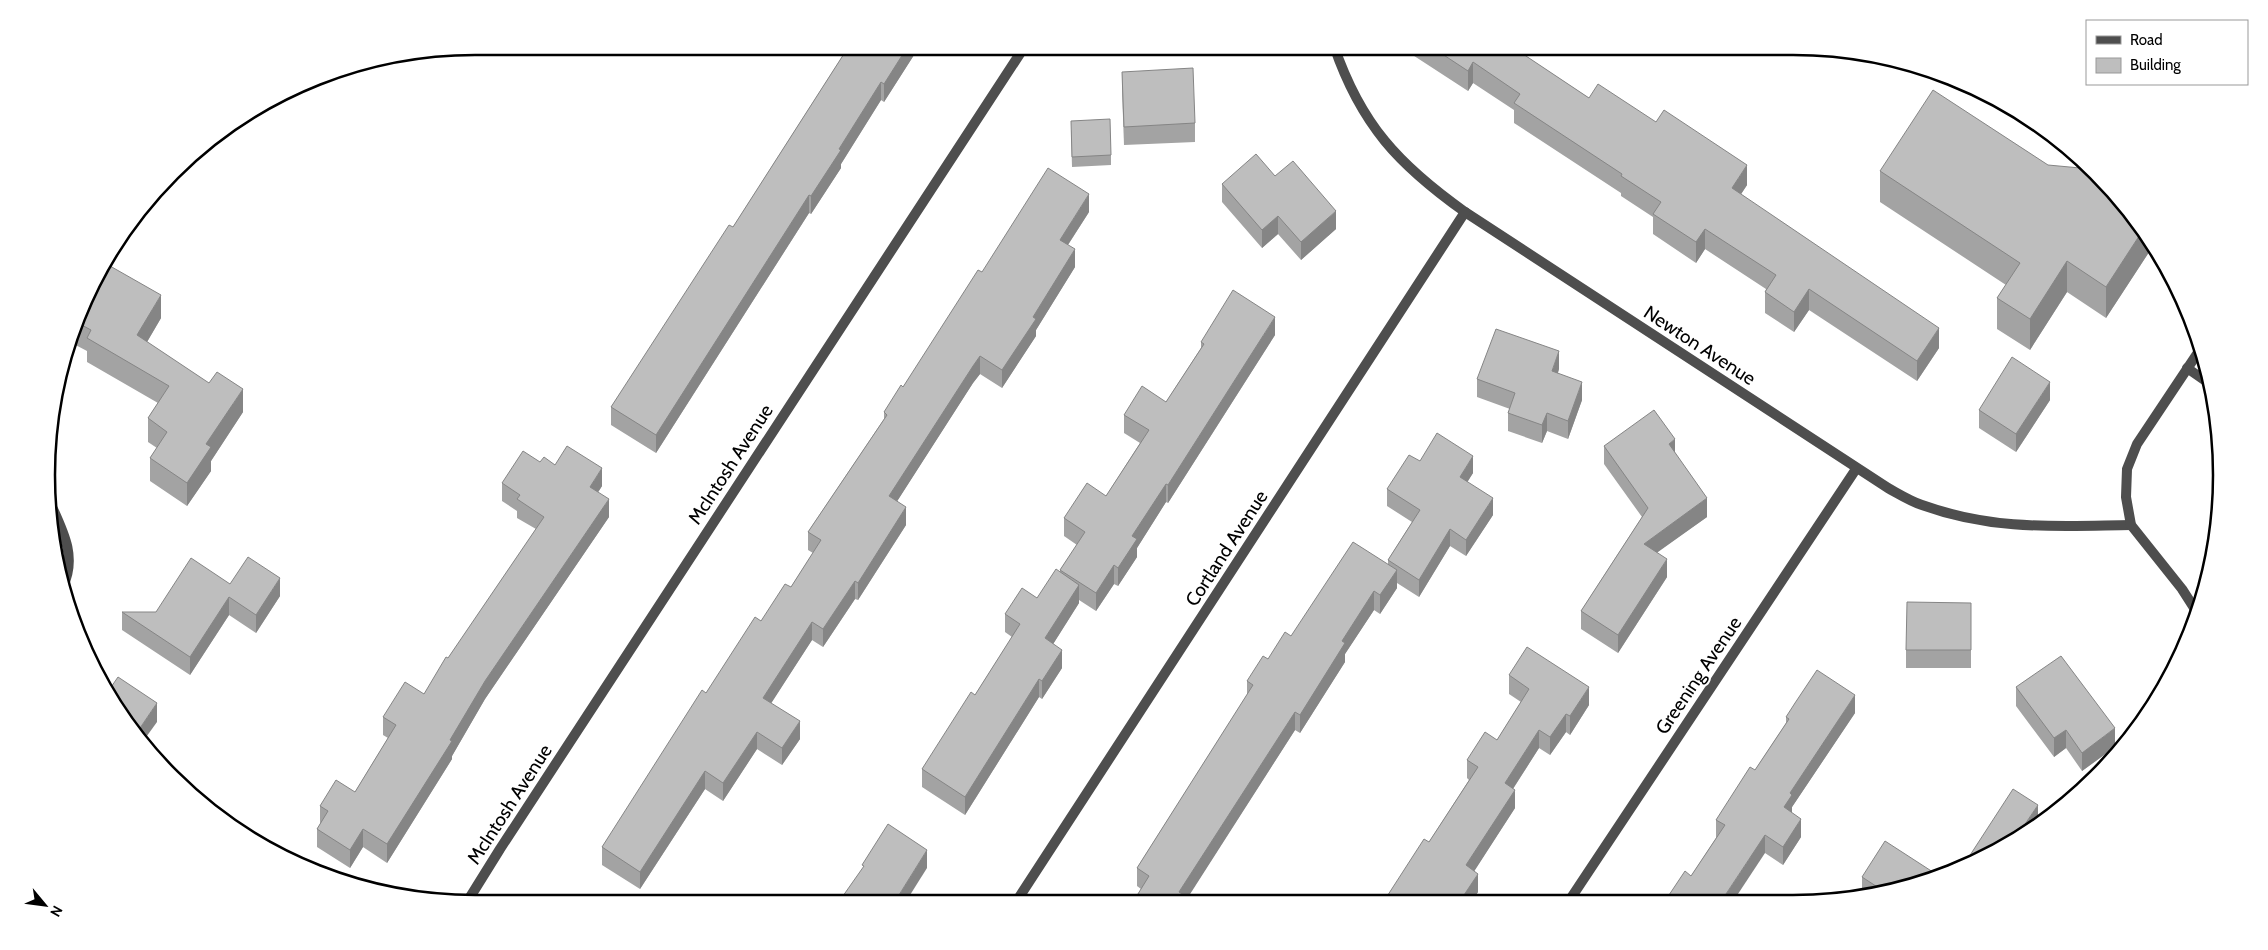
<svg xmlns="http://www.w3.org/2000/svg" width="2268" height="950" font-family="Cabin,sans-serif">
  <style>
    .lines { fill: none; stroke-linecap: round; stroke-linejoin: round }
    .service { stroke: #4e4e4e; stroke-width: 10 }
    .minor { stroke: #4e4e4e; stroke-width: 10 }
    .wall { fill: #a3a3a3 }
    .shaded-wall { fill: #858585 }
    .building { fill: #bebebe; stroke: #858585 }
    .labels { text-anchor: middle; stroke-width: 4; stroke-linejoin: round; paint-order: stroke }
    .street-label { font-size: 19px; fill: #000; stroke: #fff }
    .rim { fill: none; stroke: #000; stroke-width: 2.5 }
  </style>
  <rect width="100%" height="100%" fill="#fff"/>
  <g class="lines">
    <polyline class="service" points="2187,368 2210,384"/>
    <g class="minor">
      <path d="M 1334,46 C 1361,125 1399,165 1465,212 L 1888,488 C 1899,494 1910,501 1922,505 C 1994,531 2057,526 2131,525"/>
      <path d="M 53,509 C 65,535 76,559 63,586"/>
      <polyline points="2198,614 2182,589 2131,525 2126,497 2127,469 2137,444 2201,348"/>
      <polyline points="1569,901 1856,469"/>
      <polyline points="467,902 500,849 1025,46"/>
      <polyline points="1016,902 1465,212"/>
    </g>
  </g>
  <g class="wall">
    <polygon points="849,46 914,52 914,55 884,102 881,100 841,164 841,168 811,214 809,213 795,235 656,453 611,425 611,407 733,227"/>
    <polygon points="1405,46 1515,46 1515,49 1589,98 1747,185 1741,194 1939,348 1917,381 1809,310 1794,332 1765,313 1765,292 1766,289 1705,249 1696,263 1653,234 1653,217 1621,196 1621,193 1514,123 1514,110 1473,83 1468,91 1405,50"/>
    <polygon points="1122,72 1195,123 1195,142 1124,145 1122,90"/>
    <polygon points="1071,130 1111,155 1111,165 1072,167"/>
    <polygon points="2048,165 2133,214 2153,246 2106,318 2067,292 2030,350 1997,329 1997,298 2006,285 1880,202 1880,171"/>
    <polygon points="1275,176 1336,229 1301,260 1278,234 1262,248 1222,202 1222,184"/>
    <polygon points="1089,212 1068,245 1075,267 1036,330 1036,336 1002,388 980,374 973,383 897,501 906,525 858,600 855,599 823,647 812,640 771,703 800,739 782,765 757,749 723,801 705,789 640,889 602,865 602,847 706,693 761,621 791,587 813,553 808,550 808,532 884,419 884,412 903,387 982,272"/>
    <polygon points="103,262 161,318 147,342 243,412 211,461 211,471 187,506 150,481 150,458 157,448 148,442 148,418 158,403 87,362 87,351 68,341"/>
    <polygon points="1275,335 1168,503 1166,502 1137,548 1137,557 1118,586 1114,584 1096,611 1079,600 1079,603 1053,644 1062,668 1042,699 1039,697 965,815 922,787 922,769 975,695 1012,637 1005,632 1005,614 1037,598 1060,573 1060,570 1077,545 1064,536 1064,518 1106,496 1140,443 1124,433 1124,415 1166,402 1201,348 1201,342"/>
    <polygon points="1559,369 1558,373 1582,400 1568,439 1547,431 1542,443 1508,431 1508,413 1510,409 1477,397 1477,379"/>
    <polygon points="2050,400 2016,452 1979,428 1979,410"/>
    <polygon points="1604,446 1675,453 1707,517 1657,552 1667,577 1618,653 1581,629 1581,611 1642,517 1604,464"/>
    <polygon points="1420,461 1473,473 1467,482 1493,515 1466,556 1450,546 1419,597 1397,583 1397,588 1380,614 1374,610 1345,654 1345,662 1300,733 1295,730 1187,898 1141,889 1137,886 1137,868 1247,695 1247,681 1268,659 1291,636 1388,564 1388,560 1412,522 1387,506 1387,489"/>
    <polygon points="540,462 555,465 602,486 598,492 609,517 485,699 452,756 452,759 387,863 363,847 350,868 317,847 317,829 320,824 320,806 355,792 388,738 383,735 383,717 424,694 536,529 517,518 517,511 502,501 502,483"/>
    <polygon points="230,584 280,596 256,633 229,615 190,675 122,630 122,612 156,612"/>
    <polygon points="1971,603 1971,668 1906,668 1906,650"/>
    <polygon points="1509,675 1589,705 1570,735 1566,732 1550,755 1539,748 1513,789 1515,808 1474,871 1478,892 1472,901 1384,901 1429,842 1469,780 1467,778 1467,760 1497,740 1521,702 1509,694"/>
    <polygon points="2016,687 2115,747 2082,771 2066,748 2054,757 2016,706"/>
    <polygon points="1855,713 1792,807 1792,813 1801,837 1783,865 1765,853 1691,876 1716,838 1716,820 1755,770 1786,723 1786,717"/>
    <polygon points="1936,874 1863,896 1862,895 1862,877"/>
  </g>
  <g class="shaded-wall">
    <polygon points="908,46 918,46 914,52 914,55 884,102 884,84"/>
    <polygon points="1473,62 1473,83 1468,91 1468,71"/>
    <polygon points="881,82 881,100 841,164 841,168 811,214 811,196 839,149"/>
    <polygon points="1747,165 1747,185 1732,208 1732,188"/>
    <polygon points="1089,194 1089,212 1060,257 1060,240"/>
    <polygon points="809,195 809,213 656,453 656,435"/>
    <polygon points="1336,211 1336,229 1301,260 1301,242"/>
    <polygon points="1278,216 1278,234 1262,248 1262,230"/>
    <polygon points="1705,229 1705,249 1696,263 1696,242"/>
    <polygon points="2143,230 2153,246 2106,318 2106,287"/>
    <polygon points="1075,249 1075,267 1036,330 1036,336 1002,388 1002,370 1033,317"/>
    <polygon points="2067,261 2067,292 2030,350 2030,319"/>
    <polygon points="1809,289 1809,310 1794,332 1794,312"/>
    <polygon points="161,295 161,318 137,359 137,335"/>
    <polygon points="1275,317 1275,335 1168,503 1168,485"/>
    <polygon points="1939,328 1939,348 1917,381 1917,361"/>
    <polygon points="1559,351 1559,369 1552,389 1552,371"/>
    <polygon points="980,356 980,374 973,383 889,514 889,496 973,366"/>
    <polygon points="1582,382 1582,400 1568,439 1568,421"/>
    <polygon points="2050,382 2050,400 2016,452 2016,434"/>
    <polygon points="243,389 243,412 211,461 211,471 187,506 187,483 206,444"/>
    <polygon points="1547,413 1547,431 1542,443 1542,425"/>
    <polygon points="1675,439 1675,457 1669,444"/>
    <polygon points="1473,456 1473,473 1460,494 1460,477"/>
    <polygon points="602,468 602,486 590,505 590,487"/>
    <polygon points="1166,484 1166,502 1137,548 1137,557 1118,586 1118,568 1132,536"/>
    <polygon points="1493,498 1493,515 1466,556 1466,540"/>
    <polygon points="1707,498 1707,517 1644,562 1644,544"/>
    <polygon points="609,499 609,517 485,699 452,756 452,759 387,863 387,844 485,681"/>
    <polygon points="906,507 906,525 858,600 858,583"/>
    <polygon points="1450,529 1450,546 1419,597 1419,580"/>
    <polygon points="1667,559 1667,577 1618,653 1618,635"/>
    <polygon points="1114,565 1114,584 1096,611 1096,593"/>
    <polygon points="1397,570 1397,588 1380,614 1380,595"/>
    <polygon points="280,578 280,596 256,633 256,615"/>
    <polygon points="855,581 855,599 823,647 823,629"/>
    <polygon points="1079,585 1079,603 1045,657 1045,638"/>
    <polygon points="1374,591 1374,610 1345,654 1345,662 1300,733 1300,715 1342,641"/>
    <polygon points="229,597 229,615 190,675 190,657"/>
    <polygon points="812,622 812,640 763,716 763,698"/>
    <polygon points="1062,650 1062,668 1042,699 1042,681"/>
    <polygon points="1039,679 1039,697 965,815 965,797"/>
    <polygon points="1589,687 1589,705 1570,735 1570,716"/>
    <polygon points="1855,695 1855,713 1792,807 1792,813 1784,807 1790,793"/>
    <polygon points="157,703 157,722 144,740 140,736 140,728"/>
    <polygon points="1295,712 1295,730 1185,902 1179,892"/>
    <polygon points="1566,714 1566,732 1550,755 1550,737"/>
    <polygon points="800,721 800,739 782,765 782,748"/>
    <polygon points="2115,728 2115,747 2082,771 2082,753"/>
    <polygon points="1539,730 1539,748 1505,801 1505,783"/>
    <polygon points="2066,730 2066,748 2054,757 2054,738"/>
    <polygon points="757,732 757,749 723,801 723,783"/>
    <polygon points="705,771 705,789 640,889 640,872"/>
    <polygon points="1515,790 1515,808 1466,884 1466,865"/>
    <polygon points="2038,805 2038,823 2019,835 2019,833"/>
    <polygon points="1801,819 1801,837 1783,865 1783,847"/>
    <polygon points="363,829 363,847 350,868 350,850"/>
    <polygon points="1765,835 1765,853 1734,900 1724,900 1724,897"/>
    <polygon points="927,850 927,868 905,903 894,903"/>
    <polygon points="1478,874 1478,892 1472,901 1460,901"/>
  </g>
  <g class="building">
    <polygon points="849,46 908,46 884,84 881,82 839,149 841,150 811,196 809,195 795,217 656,435 611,407 729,225 733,227"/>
    <polygon points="1430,46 1511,46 1589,98 1598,84 1656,122 1664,110 1747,165 1732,188 1939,328 1917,361 1809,289 1794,312 1765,292 1776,275 1705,229 1696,242 1653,214 1661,202 1621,176 1622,174 1514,103 1520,94 1473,62 1468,71"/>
    <polygon points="1193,68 1195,123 1124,127 1122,72"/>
    <polygon points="1933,90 2048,165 2091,169 2133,214 2143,230 2106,287 2067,261 2030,319 1997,298 2020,263 1880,171"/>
    <polygon points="1110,119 1111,155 1072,157 1071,121"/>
    <polygon points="1256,154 1275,176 1293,161 1336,211 1301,242 1278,216 1262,230 1222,184"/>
    <polygon points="1048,168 1089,194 1060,240 1075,249 1033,317 1036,319 1002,370 980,356 973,366 889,496 906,507 858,583 855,581 823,629 812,622 763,698 800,721 782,748 757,732 723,783 705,771 640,872 602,847 702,690 706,693 755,617 761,621 785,584 791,587 821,540 808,532 887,415 884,412 901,385 903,387 978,270 982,272"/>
    <polygon points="103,262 161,295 137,335 209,383 217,372 243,389 206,444 211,447 187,483 150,458 167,432 148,418 169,386 87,338 91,330 76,322"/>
    <polygon points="1233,290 1275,317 1168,485 1166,484 1132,536 1137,539 1118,568 1114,565 1096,593 1060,570 1085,532 1064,518 1087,483 1106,496 1149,430 1124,415 1142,386 1166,402 1204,344 1201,342"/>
    <polygon points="1496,329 1559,351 1552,371 1582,382 1568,421 1547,413 1542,425 1508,413 1515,393 1477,379"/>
    <polygon points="2012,357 2050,382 2016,434 1979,410"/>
    <polygon points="1654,410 1675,439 1669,444 1707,498 1644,544 1667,559 1618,635 1581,611 1648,508 1604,446"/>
    <polygon points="1437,433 1473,456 1460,477 1493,498 1466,540 1450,529 1419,580 1388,560 1420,510 1387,489 1409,455 1420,461"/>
    <polygon points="567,446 602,468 590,487 609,499 485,681 450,740 452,741 387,844 363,829 350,850 317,829 328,811 320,806 336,780 355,792 396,725 383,717 405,682 424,694 446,657 448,658 544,517 517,499 520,495 502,483 523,451 540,462 544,457 555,465"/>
    <polygon points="1353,542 1397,570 1380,595 1374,591 1342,641 1345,643 1300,715 1295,712 1179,892 1194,902 1133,902 1149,876 1137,868 1253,685 1247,681 1263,656 1268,659 1285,632 1291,636"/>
    <polygon points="248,557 280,578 256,615 229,597 190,657 122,612 156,612 191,558 230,584"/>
    <polygon points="1056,569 1079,585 1045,638 1062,650 1042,681 1039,679 965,797 922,769 971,692 975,695 1020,624 1005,614 1022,588 1037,598"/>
    <polygon points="1907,602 1971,603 1971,650 1906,650"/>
    <polygon points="1527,647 1589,687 1570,716 1566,714 1550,737 1539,730 1505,783 1515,790 1466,865 1478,874 1460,901 1384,901 1424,839 1429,842 1478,767 1467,760 1485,732 1497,740 1529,689 1509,675"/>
    <polygon points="2061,656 2115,728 2082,753 2066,730 2054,738 2016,687"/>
    <polygon points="1817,670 1855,695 1790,793 1792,795 1784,807 1801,819 1783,847 1765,835 1724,897 1729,900 1665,901 1685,871 1691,876 1725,825 1716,820 1750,767 1755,770 1789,719 1786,717 1795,703"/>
    <polygon points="118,677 157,703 140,728 144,730 140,736 118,713 107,693"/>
    <polygon points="2013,789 2038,805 2019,833 2021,834 1982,860 1963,866"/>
    <polygon points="888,824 927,850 894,903 838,903 864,866 862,865"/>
    <polygon points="1885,841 1936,874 1882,890 1862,877"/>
    <polygon points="319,867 339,881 317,870"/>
    <polygon points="568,897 577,903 564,904"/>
  </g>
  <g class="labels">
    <g class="street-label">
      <text transform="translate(1700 345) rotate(33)" y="7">Newton Avenue</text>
      <text transform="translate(730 464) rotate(-57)" y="7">McIntosh Avenue</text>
      <text transform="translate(1226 548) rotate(-57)" y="7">Cortland Avenue</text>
      <text transform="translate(1698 675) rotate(-56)" y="7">Greening Avenue</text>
      <text transform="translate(509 804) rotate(-57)" y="7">McIntosh Avenue</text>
    </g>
  </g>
  <path d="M0 0H2268V950H0ZM475 55H1793A420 420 0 0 1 2213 475V475A420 420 0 0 1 1793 895H475A420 420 0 0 1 55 475V475A420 420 0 0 1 475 55Z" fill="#fff" fill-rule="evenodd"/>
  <path class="rim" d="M475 55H1793A420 420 0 0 1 2213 475V475A420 420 0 0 1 1793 895H475A420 420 0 0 1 55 475V475A420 420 0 0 1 475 55Z"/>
  <rect x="2086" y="20" width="162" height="65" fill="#ffffff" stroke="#999999"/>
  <rect x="2096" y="36" width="25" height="8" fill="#4e4e4e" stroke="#999999"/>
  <text x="2130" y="45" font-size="15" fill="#000000">Road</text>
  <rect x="2096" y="58" width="25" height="15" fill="#bebebe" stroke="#999999"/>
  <text x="2130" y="70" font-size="15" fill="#000000">Building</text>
  <g transform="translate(45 905) rotate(119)" stroke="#ffffff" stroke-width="4" paint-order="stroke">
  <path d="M0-4L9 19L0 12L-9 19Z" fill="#000000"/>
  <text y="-8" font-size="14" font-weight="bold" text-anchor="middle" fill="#000000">N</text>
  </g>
</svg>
